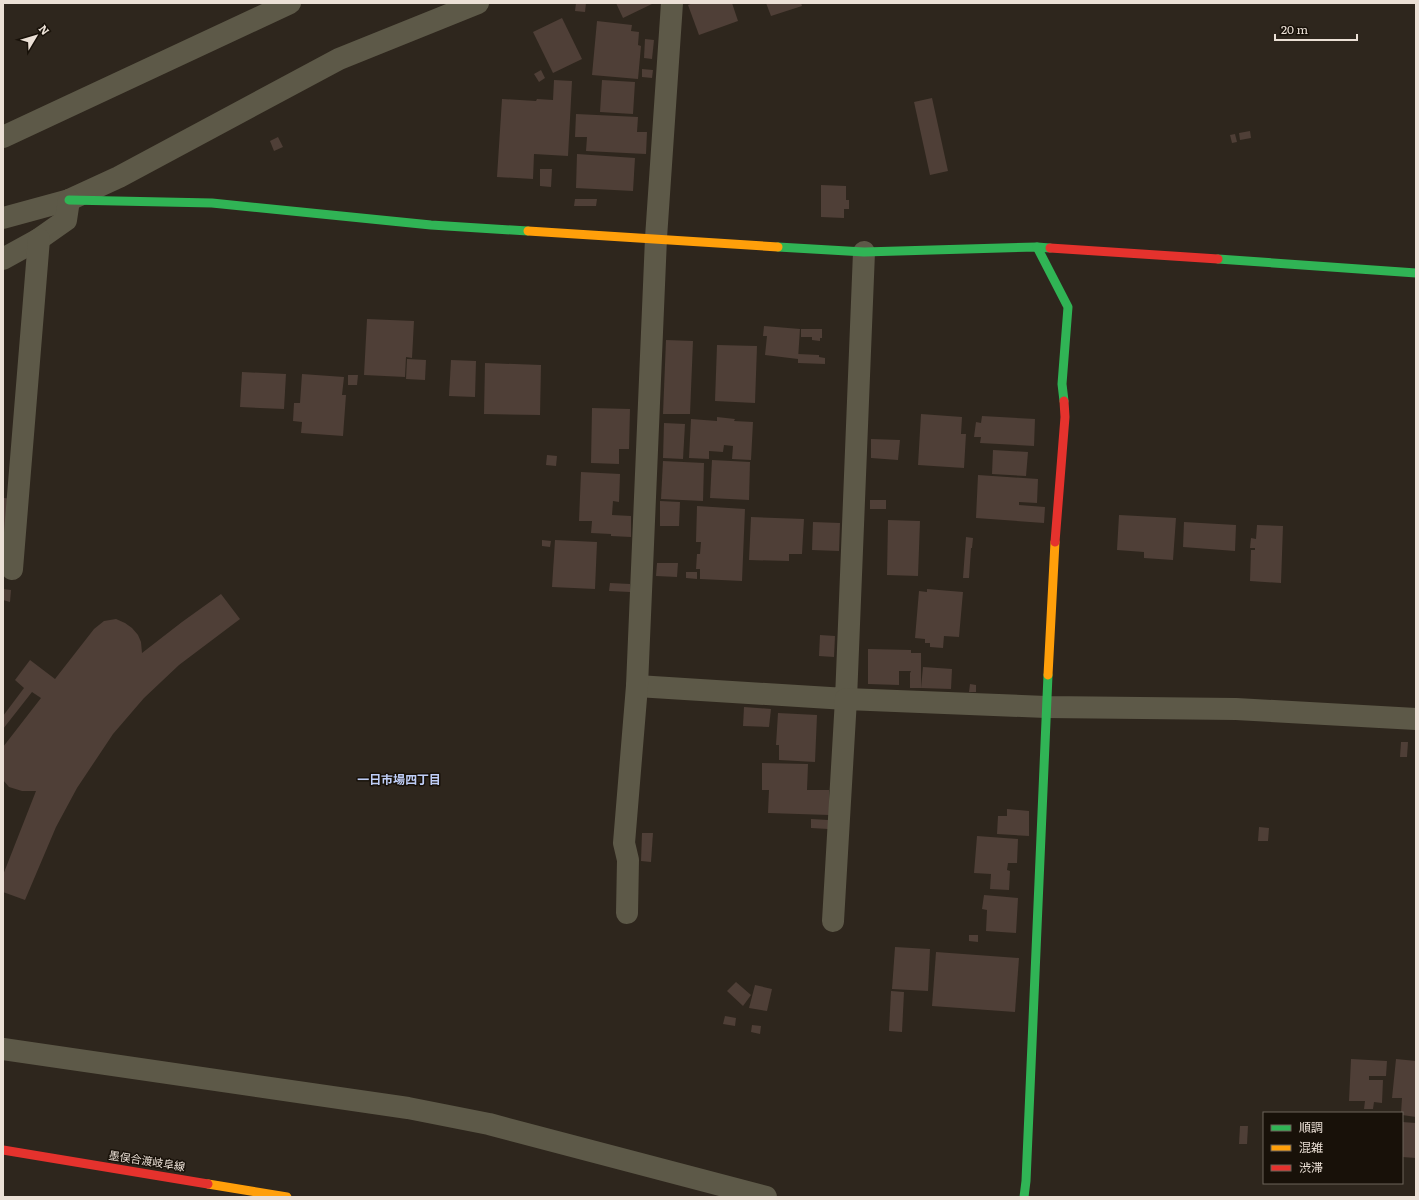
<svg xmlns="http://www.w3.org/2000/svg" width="1419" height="1200" font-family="Literata,'Noto Sans JP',serif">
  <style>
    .building { fill: #4f3f37 }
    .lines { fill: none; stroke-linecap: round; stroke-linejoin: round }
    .street { stroke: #5d5948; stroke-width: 22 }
    .fast { stroke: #30b455; stroke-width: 9 }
    .slow { stroke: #ff9f0a; stroke-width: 9 }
    .jam { stroke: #e5322d; stroke-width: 9 }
    .labels { text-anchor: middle; stroke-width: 3; stroke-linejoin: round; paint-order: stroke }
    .street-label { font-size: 11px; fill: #ebe0d6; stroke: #181109 }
    .neighbourhood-label { font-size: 12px; font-weight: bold; fill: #bfcef7; stroke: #181109 }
  </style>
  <rect width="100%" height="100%" fill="#2e261d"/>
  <g class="building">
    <polygon points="576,3 586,3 585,12 575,11"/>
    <polygon points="616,3 654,3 623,18"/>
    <polygon points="693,3 732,3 738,21 699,35 688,5"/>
    <polygon points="766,3 801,3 802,6 771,16"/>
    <polygon points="562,18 582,59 553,73 533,32"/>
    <polygon points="597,21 632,25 631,31 639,32 638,45 641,46 638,79 592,75"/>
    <polygon points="645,39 654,40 652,59 644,58"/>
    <polygon points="642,69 653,70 652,78 642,77"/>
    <polygon points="541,70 545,78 539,82 534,74"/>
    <polygon points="554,80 572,81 568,156 534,154 533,179 497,177 502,99 536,101 537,99 553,100"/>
    <polygon points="602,80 635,82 633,114 600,112"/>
    <polygon points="932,98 948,171 930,175 914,102"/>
    <polygon points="576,114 638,117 637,132 647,132 646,154 586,151 587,137 575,137"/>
    <polygon points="1250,131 1251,138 1240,140 1239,133"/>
    <polygon points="1235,134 1237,142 1232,143 1230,135"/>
    <polygon points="278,137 283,147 274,151 270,141"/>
    <polygon points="577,154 635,158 633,191 576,188"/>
    <polygon points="540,169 552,169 551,187 540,186"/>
    <polygon points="821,185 846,186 846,200 849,200 849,209 844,209 844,218 821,217"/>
    <polygon points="575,199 597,199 596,206 574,206"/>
    <polygon points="367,319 414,321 412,358 406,357 405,377 364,375"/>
    <polygon points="764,326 800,329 798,359 765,355 767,336 763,336"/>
    <polygon points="801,329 822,329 822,338 820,338 820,341 812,340 812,337 801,337"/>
    <polygon points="666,340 693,341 690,414 663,414"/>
    <polygon points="717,345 757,346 755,403 715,401"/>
    <polygon points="798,354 819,355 819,357 825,358 825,364 798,363"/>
    <polygon points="407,359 426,360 425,380 406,379"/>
    <polygon points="451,360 476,361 475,397 449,396"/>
    <polygon points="485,363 541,365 540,415 484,414"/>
    <polygon points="242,372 286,374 284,409 240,407"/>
    <polygon points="302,374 344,377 342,395 346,395 343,436 301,433 302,422 293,421 294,403 300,403"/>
    <polygon points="348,375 358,375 357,385 348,385"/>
    <polygon points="592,408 630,409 629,449 619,449 619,464 591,463"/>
    <polygon points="921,414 962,417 961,434 966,434 964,468 918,465"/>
    <polygon points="982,416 1035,419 1034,446 980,443 981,437 974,437 976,422 981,423"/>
    <polygon points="717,417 735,419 734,421 753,422 751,460 732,459 733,446 724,445 723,452 709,451 709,459 689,458 691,419 717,421"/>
    <polygon points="664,423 685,424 683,459 663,458"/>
    <polygon points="871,439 900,440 898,460 871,458"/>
    <polygon points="993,450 1028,452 1026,476 992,474"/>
    <polygon points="547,455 557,456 556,466 546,465"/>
    <polygon points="712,460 750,462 749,500 710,498"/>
    <polygon points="663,461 704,463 703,501 661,499"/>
    <polygon points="581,472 620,474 619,502 613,501 612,515 631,516 631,537 611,536 611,534 591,533 592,521 579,521"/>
    <polygon points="978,475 1038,479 1037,503 1019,502 1019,505 1045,507 1044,523 976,518"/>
    <polygon points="3,498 17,499 15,532 3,531"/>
    <rect x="870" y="500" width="16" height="9"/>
    <polygon points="660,501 680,502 679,526 660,526"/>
    <polygon points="697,506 745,509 742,581 700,579 700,569 696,569 697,554 700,554 701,542 696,542"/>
    <polygon points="1119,515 1176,518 1173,560 1144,558 1144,552 1117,550"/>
    <polygon points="751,517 804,519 802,554 789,554 789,561 749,560"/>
    <polygon points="888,520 920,521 918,576 887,575"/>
    <polygon points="813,522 840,523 839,551 812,550"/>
    <polygon points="1184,522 1236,525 1235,551 1183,547"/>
    <polygon points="1257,525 1283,526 1281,583 1250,581 1251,550 1255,550 1255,548 1250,548 1251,538 1256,539"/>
    <polygon points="966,537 973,538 972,548 971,548 969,578 963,578"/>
    <polygon points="542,540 551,541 550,547 542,546"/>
    <polygon points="555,540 597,542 595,589 552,587"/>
    <polygon points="657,563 678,563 677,577 656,576"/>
    <polygon points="686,572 697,572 697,579 686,578"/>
    <polygon points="610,583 630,584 630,592 609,591"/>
    <polygon points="3,589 11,590 10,602 3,600"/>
    <polygon points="927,589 963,592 959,637 944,636 943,648 930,647 930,643 925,643 925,639 915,638 919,591 927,592"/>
    <polygon points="221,594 240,619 179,665 144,698 113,734 77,788 56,827 25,900 3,892 3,875 36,791 22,791 9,787 3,780 3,747 41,698 32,692 3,729 3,716 24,688 15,680 30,660 55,679 94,629 104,621 116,619 125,623 132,628 138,635 141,642 142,653 182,622"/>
    <polygon points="820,635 835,636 834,657 819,656"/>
    <polygon points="868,649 911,650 911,653 921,653 921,688 910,688 910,673 911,671 899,671 899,685 868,684"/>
    <polygon points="923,667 952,669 951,689 921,688"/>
    <polygon points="970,684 976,685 976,692 969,692"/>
    <polygon points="744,707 771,709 769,727 743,726"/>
    <polygon points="778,713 817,715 815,762 779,760 779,745 776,745"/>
    <polygon points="1401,742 1408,742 1407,757 1400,757"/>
    <polygon points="762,763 808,764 807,790 829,790 829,815 768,813 769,790 762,790"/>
    <polygon points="1007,809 1029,811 1029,836 997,834 998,816 1007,816"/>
    <polygon points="811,819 828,820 828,829 811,828"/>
    <polygon points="1259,827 1269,828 1268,841 1258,841"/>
    <polygon points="642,833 653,833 651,862 641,861"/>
    <polygon points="977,836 1018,839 1017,863 1008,863 1007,870 1010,871 1009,890 990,889 991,874 974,873"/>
    <polygon points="984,895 1018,898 1016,933 986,931 987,910 982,909"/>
    <polygon points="969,935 978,935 978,942 969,941"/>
    <polygon points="895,947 930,949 928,991 892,989"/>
    <polygon points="936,952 1019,958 1015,1012 932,1006"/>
    <polygon points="736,982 751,995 743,1006 727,991"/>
    <polygon points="755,985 772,989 767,1011 749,1008"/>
    <polygon points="891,991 904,992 902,1032 889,1031"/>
    <polygon points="725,1016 736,1018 735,1026 723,1024"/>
    <polygon points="752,1025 761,1026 760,1034 751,1032"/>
    <polygon points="1351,1059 1387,1061 1386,1076 1369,1076 1369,1080 1383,1080 1382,1103 1374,1102 1373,1109 1364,1109 1365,1101 1349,1101"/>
    <polygon points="1396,1059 1416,1061 1416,1117 1402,1115 1402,1113 1401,1113 1402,1098 1392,1098"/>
    <polygon points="1402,1122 1416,1123 1416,1158 1402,1157"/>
    <polygon points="1240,1126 1248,1126 1247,1144 1239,1144"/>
  </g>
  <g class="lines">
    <g class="street">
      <polyline points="3,137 290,3"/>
      <polyline points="3,218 69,200 119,177 339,59 478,3"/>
      <polyline points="3,259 39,239 66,220 69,200"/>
      <polyline points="12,569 39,239"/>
      <polyline points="637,686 846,699 864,252"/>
      <polyline points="627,913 628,860 624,843 637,686 656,238 672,3"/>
      <polyline points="833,921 846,699 1046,707 1236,709 1416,719"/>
      <polyline points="3,1049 408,1108 489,1124 766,1197"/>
    </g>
    <g class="fast">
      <polyline points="69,200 212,203 431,225 528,231"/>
      <polyline points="778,247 864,252 1037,247 1050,248"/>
      <polyline points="1037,247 1068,307 1062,384 1064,401"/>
      <polyline points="1218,259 1416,273"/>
      <polyline points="1024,1197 1026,1181 1048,675"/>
    </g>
    <g class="slow">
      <polyline points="528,231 778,247"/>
      <polyline points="1048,675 1055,542"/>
      <polyline points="208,1184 287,1197"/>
    </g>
    <g class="jam">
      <polyline points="1050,248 1218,259"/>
      <polyline points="1055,542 1065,417 1064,401"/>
      <polyline points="3,1150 208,1184"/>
    </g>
  </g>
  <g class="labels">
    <g class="street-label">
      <text transform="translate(147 1161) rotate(9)" y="4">墨俣合渡岐阜線</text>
    </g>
    <g class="neighbourhood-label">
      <text x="399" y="784">一日市場四丁目</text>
    </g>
  </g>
  <rect width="1419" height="1200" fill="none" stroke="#ebe0d6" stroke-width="8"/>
  <rect x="1263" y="1112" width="140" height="72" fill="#181109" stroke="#6c645b"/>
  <rect x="1271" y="1125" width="20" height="6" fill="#30b455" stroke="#6c645b"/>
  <text x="1299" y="1132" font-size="12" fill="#ebe0d6">順調</text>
  <rect x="1271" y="1145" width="20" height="6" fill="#ff9f0a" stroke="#6c645b"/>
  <text x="1299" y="1152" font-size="12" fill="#ebe0d6">混雑</text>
  <rect x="1271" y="1165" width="20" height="6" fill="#e5322d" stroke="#6c645b"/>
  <text x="1299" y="1172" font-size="12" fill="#ebe0d6">渋滞</text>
  <g transform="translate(36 36) rotate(52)" stroke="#181109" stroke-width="3" paint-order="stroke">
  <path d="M0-3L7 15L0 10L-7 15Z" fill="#ebe0d6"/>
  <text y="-6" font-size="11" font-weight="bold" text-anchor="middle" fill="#ebe0d6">N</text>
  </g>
  <path d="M1275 34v6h82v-6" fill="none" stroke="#ebe0d6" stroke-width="2"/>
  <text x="1281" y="34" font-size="12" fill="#ebe0d6" stroke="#181109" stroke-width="3" paint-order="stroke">20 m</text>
</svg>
